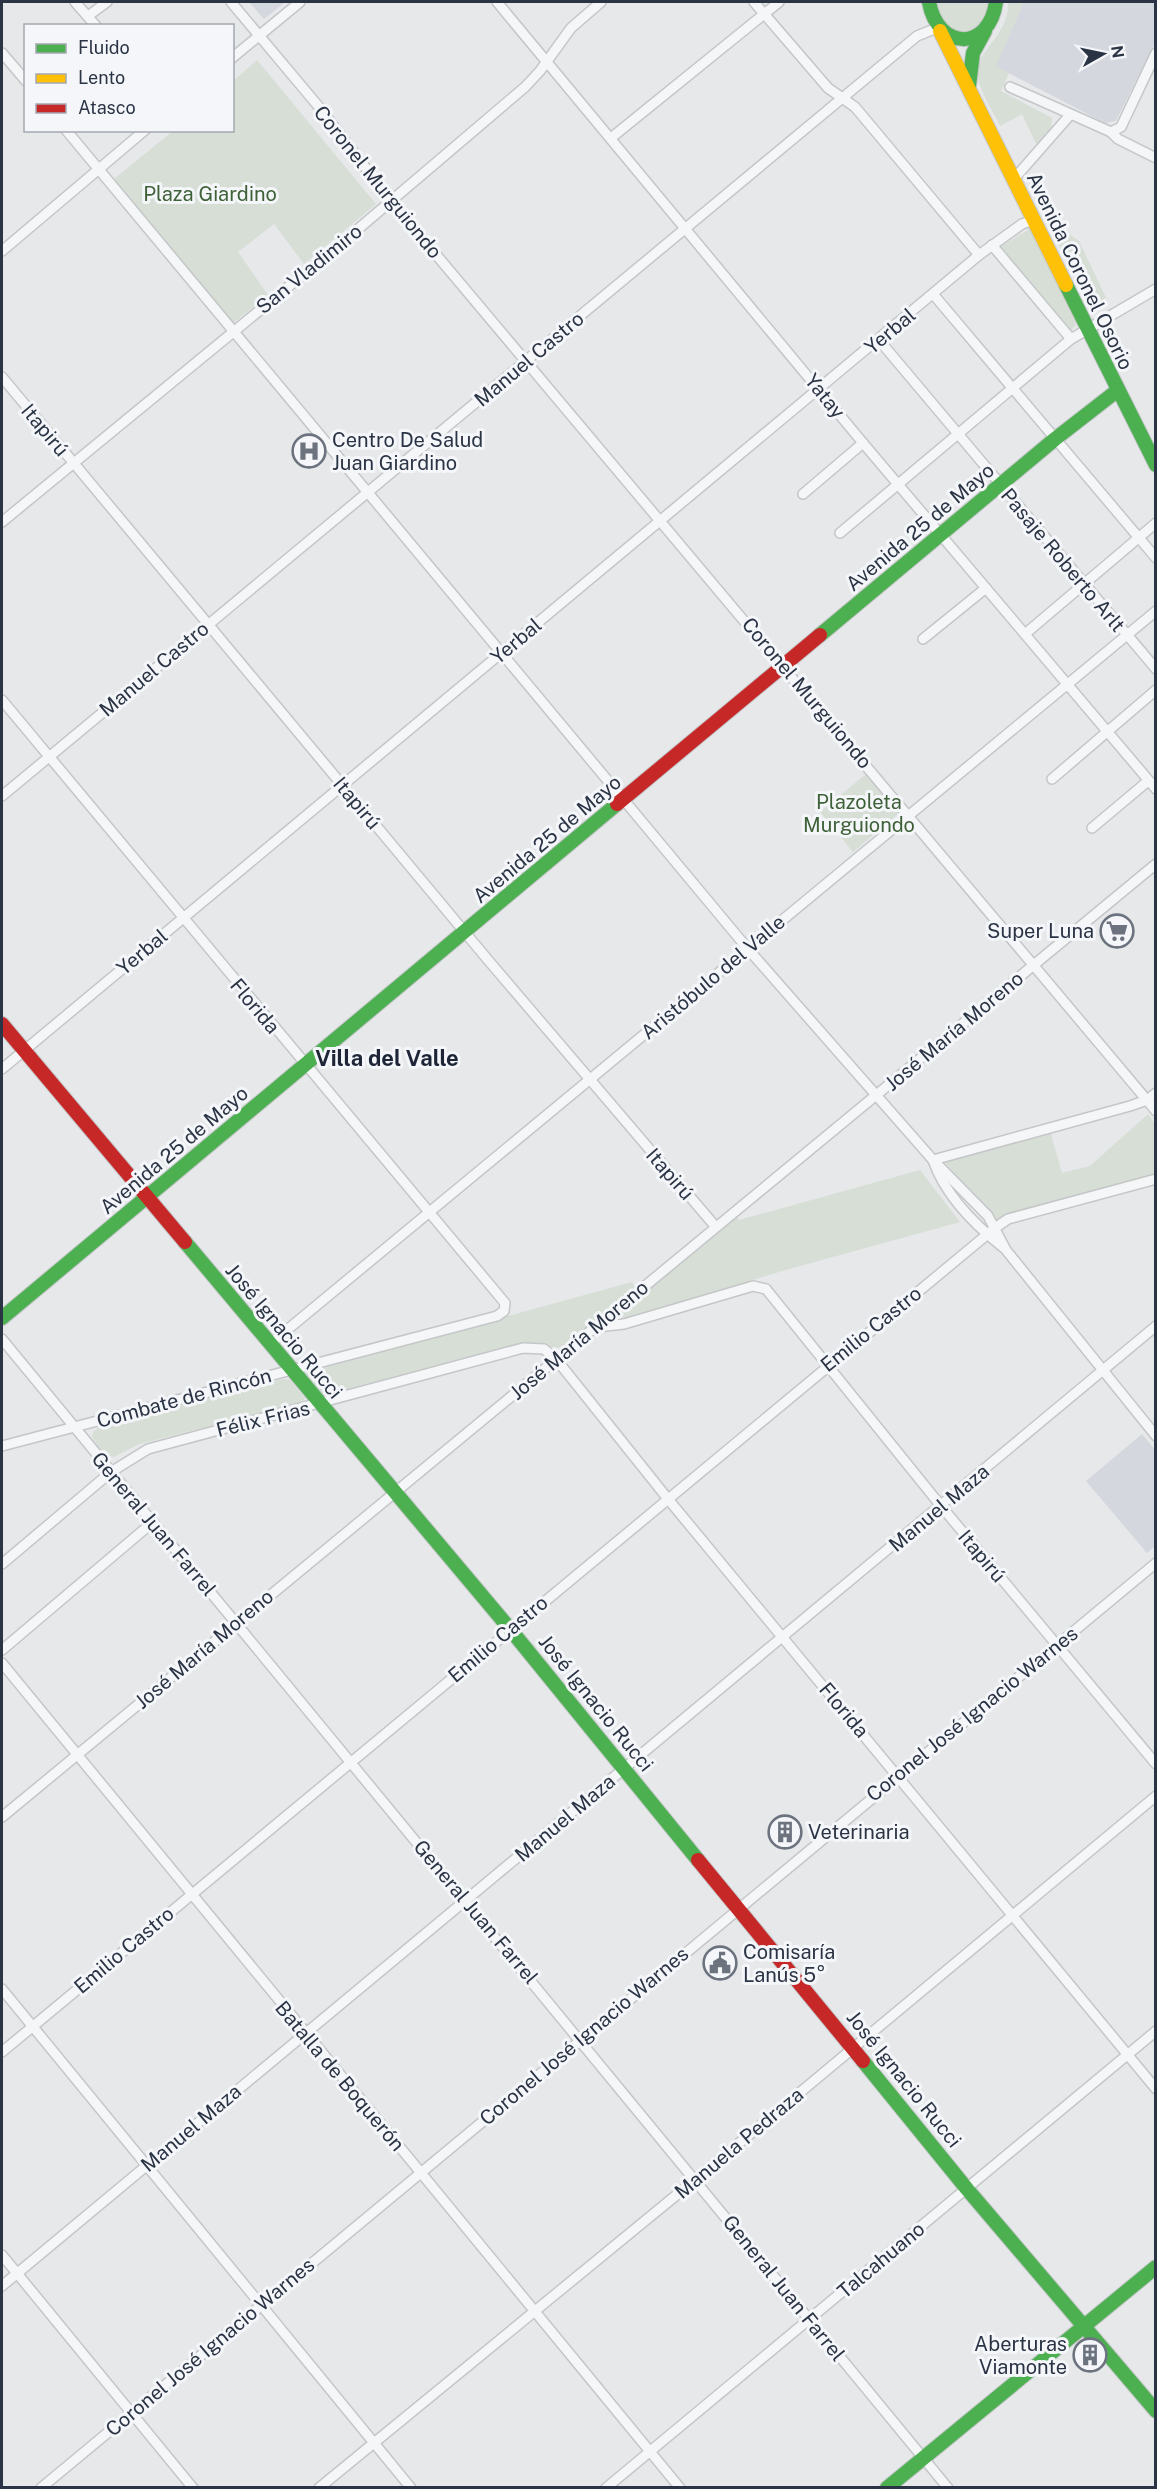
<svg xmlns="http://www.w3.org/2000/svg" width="1157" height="2489" font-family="'Public Sans',sans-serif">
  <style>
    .built { fill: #d4d7dd }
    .green { fill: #d6ded6 }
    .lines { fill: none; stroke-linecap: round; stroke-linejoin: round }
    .street-casing { stroke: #c4c6c8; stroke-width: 12 }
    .fast-casing { stroke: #c4c6c8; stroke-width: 16 }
    .slow-casing { stroke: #c4c6c8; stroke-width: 16 }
    .jam-casing { stroke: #c4c6c8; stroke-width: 16 }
    .street { stroke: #f5f6f7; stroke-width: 9 }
    .fast { stroke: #4caf50; stroke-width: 14 }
    .slow { stroke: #ffc107; stroke-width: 14 }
    .jam { stroke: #c62828; stroke-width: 14 }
    .labels { text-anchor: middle; stroke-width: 6; stroke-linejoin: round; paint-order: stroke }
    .street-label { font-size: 20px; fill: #2b3445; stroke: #f4f6f9 }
    .park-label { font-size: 20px; fill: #3f6138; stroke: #f4f6f9 }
    .poi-label { font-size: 20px; fill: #2b3445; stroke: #f4f6f9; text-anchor: start }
    .quarter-label { font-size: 22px; font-weight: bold; fill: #1d2536; stroke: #f4f6f9 }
  </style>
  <rect width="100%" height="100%" fill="#e6e8ea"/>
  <g class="built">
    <polygon points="249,2 285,2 264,19"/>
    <polygon points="1024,2 1155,2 1155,43 1116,121 1105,123 995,66"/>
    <polygon points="1142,1434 1156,1451 1155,1546 1147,1553 1086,1481"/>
  </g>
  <g class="green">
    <path d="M 938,2 L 987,2 C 999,43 928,44 938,2 Z"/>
    <path d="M 1008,2 L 1024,2 L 996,66 L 1009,73 L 1001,91 L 1052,118 L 1051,128 L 1038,148 L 1022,114 L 1000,126 C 993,111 981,94 978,78 C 973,50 1010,37 1008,2 Z"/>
    <polygon points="257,60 376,204 304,264 274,224 238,252 268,295 233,323 114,179 173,131 232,130 233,81"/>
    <polygon points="1031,228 1077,323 1070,332 1000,247"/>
    <polygon points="1060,228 1079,241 1106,298 1091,307 1052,232"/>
    <polygon points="866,774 898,814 853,852 820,812"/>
    <polygon points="1148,1114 1155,1124 1155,1177 995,1220 942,1159 1050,1131 1062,1173 1090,1166"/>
    <polygon points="920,1170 960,1222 782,1271 622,1320 617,1316 737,1216 739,1220"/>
    <polygon points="632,1282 635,1287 561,1348 523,1345 328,1396 321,1394 304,1374 307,1371"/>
    <polygon points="283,1379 290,1380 305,1398 302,1403 139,1444 114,1457 104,1455 92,1437 93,1432 99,1427"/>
  </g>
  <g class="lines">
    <g class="street-casing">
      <g id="street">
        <polyline points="75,2 96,26"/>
        <polyline points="231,2 319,107 391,201 1156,1111"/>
        <polyline points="497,2 863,443 1156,789"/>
        <polyline points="754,2 828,88 855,107 979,255"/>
        <polyline points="88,16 107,2"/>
        <polyline points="2,53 26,81"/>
        <polyline points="232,58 300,2"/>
        <polyline points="1010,87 1111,132 1121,127 1156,53"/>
        <polyline points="66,130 748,949 933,1160 988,1216 1006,1250 1156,1436"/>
        <polyline points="1111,132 1118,139 1156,158"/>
        <polyline points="611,138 779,2"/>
        <polyline points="1013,180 1070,115"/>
        <polyline points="992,245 1071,339"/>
        <polyline points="2,251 145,130"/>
        <polyline points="933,294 1156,558"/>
        <polyline points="879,340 1156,669"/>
        <polyline points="2,377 488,960 715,1226"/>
        <polyline points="803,494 863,443"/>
        <polyline points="2,522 344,241 525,87 540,71 571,28 601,2"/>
        <polyline points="840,533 1071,339 1156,289"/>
        <polyline points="1025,634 1156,523"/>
        <polyline points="923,639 986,588"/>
        <polyline points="2,700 505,1303 504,1311 497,1316 2,1446"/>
        <polyline points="1052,779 1156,690"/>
        <polyline points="2,796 917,36 937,28"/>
        <polyline points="1092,828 1148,781"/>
        <polyline points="2,1069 979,255 1022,224 1034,220"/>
        <polyline points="933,1160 1130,1106 1147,1100 1156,1093"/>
        <path d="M 933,1160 C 945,1195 976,1226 1004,1248"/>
        <polyline points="597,1327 624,1324 753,1286 766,1289 941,1506 1156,1764"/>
        <polyline points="2,1339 948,2488"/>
        <polyline points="270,1344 1156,611"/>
        <polyline points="2,1564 111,1472 148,1449 523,1348 544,1349 556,1359 668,1499 1156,2089"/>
        <polyline points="2,1650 153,1522"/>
        <polyline points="2,1663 680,2488"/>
        <polyline points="2,1817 1156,864"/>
        <polyline points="2,1989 411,2488"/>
        <polyline points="2,2052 995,1228 1008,1219 1156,1179"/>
        <polyline points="2,2255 193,2488"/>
        <polyline points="2,2286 1156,1326"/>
        <polyline points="41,2488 1156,1563"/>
        <polyline points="319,2488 696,2179 1156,1796"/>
        <polyline points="606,2488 1156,2031"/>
      </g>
    </g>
    <g class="fast-casing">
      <g id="fast">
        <path d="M 929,2 C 938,51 989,52 996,2"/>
        <polyline points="969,86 973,53 985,31"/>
        <polyline points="1066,285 1156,465"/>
        <polyline points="820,635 1055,439 1118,390"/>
        <polyline points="185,1242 510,1629 698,1860"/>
        <polyline points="2,1318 617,804"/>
        <polyline points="863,2061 967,2189 1156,2411"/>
        <polyline points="887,2488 1156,2267"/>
      </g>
    </g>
    <g class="slow-casing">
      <polyline id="slow" points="940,31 1066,285"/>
    </g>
    <g class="jam-casing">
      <g id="jam">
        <polyline points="617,804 820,635"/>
        <polyline points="2,1024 185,1242"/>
        <polyline points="698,1860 863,2061"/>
      </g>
    </g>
    <use href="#street" class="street"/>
    <use href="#fast" class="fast"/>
    <use href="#slow" class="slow"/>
    <use href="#jam" class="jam"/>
  </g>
  <defs>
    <g id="hospital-ring" transform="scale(1.725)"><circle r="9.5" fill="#f4f6f9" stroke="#6c737f" stroke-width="1.5"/><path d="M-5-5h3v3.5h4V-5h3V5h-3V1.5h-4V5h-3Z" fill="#6c737f"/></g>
    <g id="supermarket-ring" transform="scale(1.725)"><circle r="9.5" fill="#f4f6f9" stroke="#6c737f" stroke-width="1.5"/><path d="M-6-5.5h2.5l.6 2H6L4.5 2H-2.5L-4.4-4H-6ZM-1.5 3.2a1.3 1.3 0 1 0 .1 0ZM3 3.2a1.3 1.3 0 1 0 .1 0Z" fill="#6c737f"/></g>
    <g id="building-ring" transform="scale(1.725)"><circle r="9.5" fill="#f4f6f9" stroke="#6c737f" stroke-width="1.5"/><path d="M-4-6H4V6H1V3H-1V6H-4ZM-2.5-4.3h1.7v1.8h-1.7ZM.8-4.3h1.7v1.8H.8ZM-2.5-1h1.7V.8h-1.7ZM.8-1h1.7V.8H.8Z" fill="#6c737f"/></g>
    <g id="civic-ring" transform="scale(1.725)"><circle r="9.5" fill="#f4f6f9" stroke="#6c737f" stroke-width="1.5"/><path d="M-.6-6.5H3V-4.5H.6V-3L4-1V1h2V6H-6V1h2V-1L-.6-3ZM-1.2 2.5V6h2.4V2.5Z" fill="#6c737f"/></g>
  </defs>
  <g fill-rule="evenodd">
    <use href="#hospital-ring" x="309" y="451"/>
    <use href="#supermarket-ring" x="1117" y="931"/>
    <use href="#building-ring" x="785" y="1832"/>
    <use href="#civic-ring" x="720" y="1963"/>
    <use href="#building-ring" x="1090" y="2355"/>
  </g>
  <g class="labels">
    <g class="street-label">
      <text transform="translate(378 182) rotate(51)" y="7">Coronel Murguiondo</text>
      <text transform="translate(309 269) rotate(-39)" y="7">San Vladimiro</text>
      <text transform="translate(1080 271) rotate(64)" y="7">Avenida Coronel Osorio</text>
      <text transform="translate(890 331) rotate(-40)" y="7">Yerbal</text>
      <text transform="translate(529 359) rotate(-40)" y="7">Manuel Castro</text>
      <text transform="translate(825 396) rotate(51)" y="7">Yatay</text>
      <text transform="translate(45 430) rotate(50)" y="7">Itapirú</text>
      <text transform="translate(920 527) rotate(-40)" y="7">Avenida 25 de Mayo</text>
      <text transform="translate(1063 560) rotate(50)" y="7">Pasaje Roberto Arlt</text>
      <text transform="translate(516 641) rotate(-40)" y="7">Yerbal</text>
      <text transform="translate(154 669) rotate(-40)" y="7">Manuel Castro</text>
      <text transform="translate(807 693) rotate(50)" y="7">Coronel Murguiondo</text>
      <text transform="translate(357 803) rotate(50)" y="7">Itapirú</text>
      <text transform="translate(547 839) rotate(-40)" y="7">Avenida 25 de Mayo</text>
      <text transform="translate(142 952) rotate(-40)" y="7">Yerbal</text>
      <text transform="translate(713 977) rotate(-40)" y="7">Aristóbulo del Valle</text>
      <text transform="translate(255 1006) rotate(50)" y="7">Florida</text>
      <text transform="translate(954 1031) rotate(-40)" y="7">José María Moreno</text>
      <text transform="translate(174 1150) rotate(-40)" y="7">Avenida 25 de Mayo</text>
      <text transform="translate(670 1174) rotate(49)" y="7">Itapirú</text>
      <text transform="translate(871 1329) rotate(-39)" y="7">Emilio Castro</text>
      <text transform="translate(284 1331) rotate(50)" y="7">José Ignacio Rucci</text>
      <text transform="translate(579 1340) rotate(-40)" y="7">José María Moreno</text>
      <text transform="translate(184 1398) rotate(-15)" y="7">Combate de Rincón</text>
      <text transform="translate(263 1419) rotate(-14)" y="7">Félix Frias</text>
      <text transform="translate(939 1508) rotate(-40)" y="7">Manuel Maza</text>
      <text transform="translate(154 1524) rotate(50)" y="7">General Juan Farrel</text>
      <text transform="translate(982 1556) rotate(50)" y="7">Itapirú</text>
      <text transform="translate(498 1639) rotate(-40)" y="7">Emilio Castro</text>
      <text transform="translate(204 1649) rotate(-40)" y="7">José María Moreno</text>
      <text transform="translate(596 1703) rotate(51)" y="7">José Ignacio Rucci</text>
      <text transform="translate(844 1710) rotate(50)" y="7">Florida</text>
      <text transform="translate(972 1714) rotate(-39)" y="7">Coronel José Ignacio Warnes</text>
      <text transform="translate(565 1818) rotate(-40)" y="7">Manuel Maza</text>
      <text transform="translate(476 1912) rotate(50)" y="7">General Juan Farrel</text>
      <text transform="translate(124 1950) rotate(-40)" y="7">Emilio Castro</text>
      <text transform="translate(584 2036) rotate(-40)" y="7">Coronel José Ignacio Warnes</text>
      <text transform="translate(340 2076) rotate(50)" y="7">Batalla de Boquerón</text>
      <text transform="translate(904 2079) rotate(51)" y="7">José Ignacio Rucci</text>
      <text transform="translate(191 2128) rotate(-40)" y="7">Manuel Maza</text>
      <text transform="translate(739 2143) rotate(-40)" y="7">Manuela Pedraza</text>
      <text transform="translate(881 2260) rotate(-40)" y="7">Talcahuano</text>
      <text transform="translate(784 2288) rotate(51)" y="7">General Juan Farrel</text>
      <text transform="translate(210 2347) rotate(-40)" y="7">Coronel José Ignacio Warnes</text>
    </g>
    <g class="park-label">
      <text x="210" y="201">Plaza Giardino</text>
      <text x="859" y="809">Plazoleta<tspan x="859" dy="23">Murguiondo</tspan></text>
    </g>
    <g class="poi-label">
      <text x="332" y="447">Centro De Salud<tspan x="332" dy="23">Juan Giardino</tspan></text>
      <text x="1094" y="938" text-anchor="end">Super Luna</text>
      <text x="808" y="1839">Veterinaria</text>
      <text x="743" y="1959">Comisaría<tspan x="743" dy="23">Lanús 5°</tspan></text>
      <text x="1067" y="2351" text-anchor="end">Aberturas<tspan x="1067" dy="23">Viamonte</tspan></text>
    </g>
    <g class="quarter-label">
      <text x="387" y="1066">Villa del Valle</text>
    </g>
  </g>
  <rect width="1157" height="2489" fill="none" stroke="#2b3445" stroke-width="6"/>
  <rect x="24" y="24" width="210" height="108" fill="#f4f6f9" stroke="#a4a8b1" stroke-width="1.5"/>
  <rect x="36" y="44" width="30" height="9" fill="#4caf50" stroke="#a4a8b1" stroke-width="1.5"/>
  <text x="78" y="54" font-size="18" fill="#2b3445">Fluido</text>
  <rect x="36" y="74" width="30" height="9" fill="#ffc107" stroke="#a4a8b1" stroke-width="1.5"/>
  <text x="78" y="84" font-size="18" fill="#2b3445">Lento</text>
  <rect x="36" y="104" width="30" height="9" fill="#c62828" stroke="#a4a8b1" stroke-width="1.5"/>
  <text x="78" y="114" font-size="18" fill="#2b3445">Atasco</text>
  <g transform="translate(1103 54) rotate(81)" stroke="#f4f6f9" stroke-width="4.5" paint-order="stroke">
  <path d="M0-4.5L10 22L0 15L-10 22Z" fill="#2b3445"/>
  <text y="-9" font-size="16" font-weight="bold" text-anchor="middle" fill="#2b3445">N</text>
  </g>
</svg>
